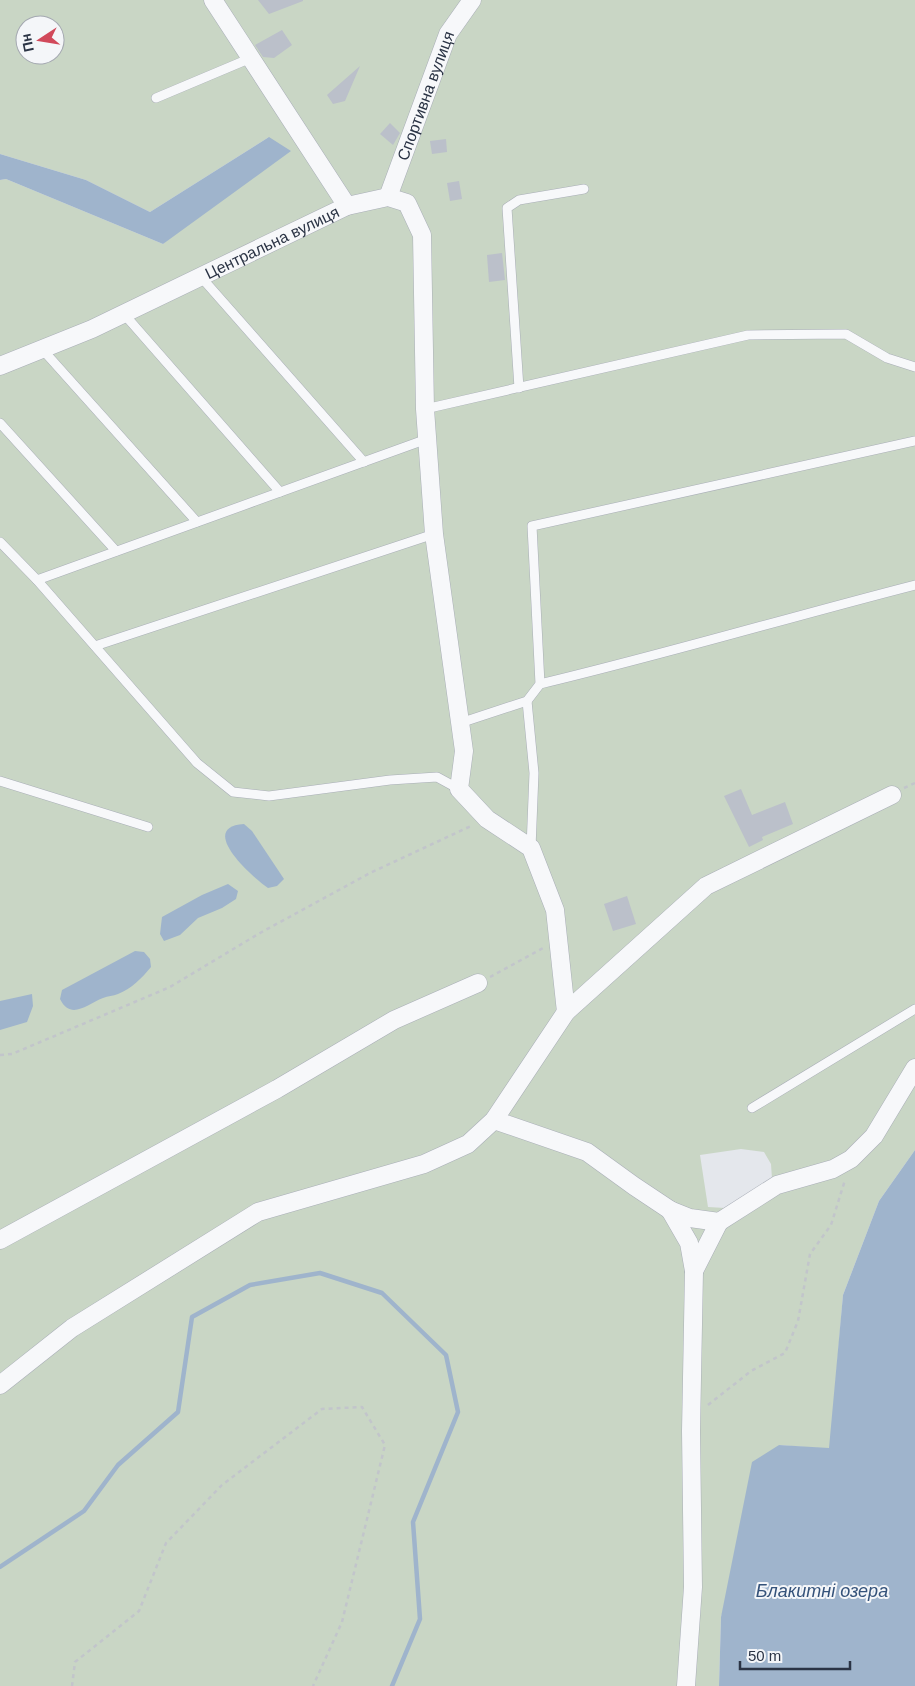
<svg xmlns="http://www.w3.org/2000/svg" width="915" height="1686" font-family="Arial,sans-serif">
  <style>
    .green { fill: #c9d6c5; fill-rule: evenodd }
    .water { fill: #9fb4cc }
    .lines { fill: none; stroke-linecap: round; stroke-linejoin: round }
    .stream { stroke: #9fb4cc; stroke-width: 4.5 }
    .building { fill: #bbc0ca }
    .service-casing { stroke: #a9aeb7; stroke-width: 10 }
    .minor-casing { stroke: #a9aeb7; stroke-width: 19 }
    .path { stroke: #c2c5cb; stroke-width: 2.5; stroke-dasharray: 4 4; stroke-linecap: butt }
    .service { stroke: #f7f8fa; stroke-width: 9 }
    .minor { stroke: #f7f8fa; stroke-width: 18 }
    .labels { text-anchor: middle; stroke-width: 4; stroke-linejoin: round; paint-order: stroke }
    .street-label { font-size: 16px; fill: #2b3445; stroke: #f4f6f9 }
    .water-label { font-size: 18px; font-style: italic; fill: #34527a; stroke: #f4f6f9 }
  </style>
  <rect width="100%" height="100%" fill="#e4e7ec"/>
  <path class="green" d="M 0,0 L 915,0 L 915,1150 L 879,1201 L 843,1295 L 830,1449 L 779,1445 L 721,1617 L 719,1686 L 0,1686 L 0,180 L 6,179 L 163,244 L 269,137 L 150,212 L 86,180 L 0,154 ZM 25,25 L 55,25 L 55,55 L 25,55 ZM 741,1149 L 764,1152 L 771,1164 L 772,1179 L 725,1208 L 708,1207 L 700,1155 Z"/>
  <g class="water">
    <polygon points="269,137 291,151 163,244 6,179 0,180 0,154 86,180 150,212"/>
    <path d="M 244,824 L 252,831 L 284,879 L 277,886 L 268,888 C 253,878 196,827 244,824 Z"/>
    <polygon points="228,884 238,891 236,899 222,908 198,918 180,935 164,941 160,934 162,917 202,895"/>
    <path d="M 135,951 L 144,952 L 150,959 L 151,967 C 142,978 131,989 118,994 C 113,996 108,996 103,998 C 87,1004 71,1021 60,999 L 62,990 Z"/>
    <polygon points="32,994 33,1006 27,1022 0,1030 0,1001"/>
    <polygon points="915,1150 915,1686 719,1686 721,1617 752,1462 779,1445 829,1448 843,1295 879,1201"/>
  </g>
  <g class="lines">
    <polyline class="stream" points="0,1567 84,1511 118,1465 178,1412 192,1317 250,1285 320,1273 382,1293 446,1355 458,1412 413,1522 420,1619 392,1686"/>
  </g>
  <g class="building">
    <polygon points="258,0 303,0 303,1 269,14"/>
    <polygon points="282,30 292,45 274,58 263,57 255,45"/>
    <polygon points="360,66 345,101 333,104 327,95"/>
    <polygon points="390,123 400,133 393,145 380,134"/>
    <polygon points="446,139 447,152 432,154 430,141"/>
    <polygon points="459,181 462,199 450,201 447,183"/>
    <polygon points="502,253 505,280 489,282 487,255"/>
    <polygon points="741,789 752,815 785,802 793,824 762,837 763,840 749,847 724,796"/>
    <polygon points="627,896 636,924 613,931 604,904"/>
  </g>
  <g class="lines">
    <g class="service-casing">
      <g id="service">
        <polyline points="156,98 251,58"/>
        <polyline points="201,277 364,462"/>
        <polyline points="124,314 280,492"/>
        <polyline points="42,349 197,522"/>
        <polyline points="519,388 507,208 519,200 584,189"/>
        <polyline points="425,409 748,335 846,334 887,358 915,367"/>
        <polyline points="0,423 116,551"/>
        <polyline points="0,542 37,580 197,763 233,792 269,796 390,780 437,777 459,789"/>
        <polyline points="37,580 427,439"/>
        <polyline points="95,646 434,534"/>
        <path d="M 540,684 C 666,654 790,617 915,585"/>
        <polyline points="527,701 534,773 531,848"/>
        <polyline points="460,723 527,701 540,684 532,526 915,441"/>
        <polyline points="0,781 148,827"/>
        <polyline points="752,1108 915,1009"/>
      </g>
    </g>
    <g class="minor-casing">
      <g id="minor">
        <polyline points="213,0 347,206"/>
        <path id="s1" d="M 388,197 L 448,34 L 472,0"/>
        <path id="s2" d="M 0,366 L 92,329 L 347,206 L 388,197 L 407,203 L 422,235 L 425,409 L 434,534 L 464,751 L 459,789 L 487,819 L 531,848 L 555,910 L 566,1012"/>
        <polyline points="494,1120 587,1152 634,1186 670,1210 690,1218 719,1222 777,1185 833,1169 851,1159 874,1136 915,1068"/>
        <polyline points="670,1210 689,1243 694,1271 691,1431 693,1587 686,1686"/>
        <polyline points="0,1240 277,1089 394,1020 478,983"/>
        <polyline points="694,1271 719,1222"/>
        <polyline points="0,1385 72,1328 258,1212 424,1164 468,1144 494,1120 566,1012 706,886 892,795"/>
      </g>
    </g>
    <g class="path">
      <polyline points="904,788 915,783"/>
      <polyline points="490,977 545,947"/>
      <polyline points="0,1055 12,1054 170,987 260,933 370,873 471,826"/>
      <polyline points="708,1405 751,1371 785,1353 798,1321 810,1254 831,1225 845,1180"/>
      <polyline points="72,1686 75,1662 139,1611 166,1543 222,1485 322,1409 362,1407 385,1445 342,1622 313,1686"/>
    </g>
    <use href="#service" class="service"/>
    <use href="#minor" class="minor"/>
  </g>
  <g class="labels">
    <g class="street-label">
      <text dy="6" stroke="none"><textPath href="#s1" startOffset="108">Спортивна вулиця</textPath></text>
      <text dy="6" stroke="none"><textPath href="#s2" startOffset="299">Центральна вулиця</textPath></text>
    </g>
    <g class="water-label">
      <text x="822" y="1597">Блакитні озера</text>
    </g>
  </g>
  <g transform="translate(40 40) rotate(258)"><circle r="24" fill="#f4f6f9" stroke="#a4a8b1"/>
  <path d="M0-4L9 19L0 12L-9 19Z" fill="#d1495b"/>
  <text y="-8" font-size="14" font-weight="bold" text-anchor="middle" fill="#2b3445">Пн</text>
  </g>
  <path d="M740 1661v8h110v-8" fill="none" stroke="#2b3445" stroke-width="2.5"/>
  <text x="748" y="1661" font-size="15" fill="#2b3445" stroke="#f4f6f9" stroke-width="4" paint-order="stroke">50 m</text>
</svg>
